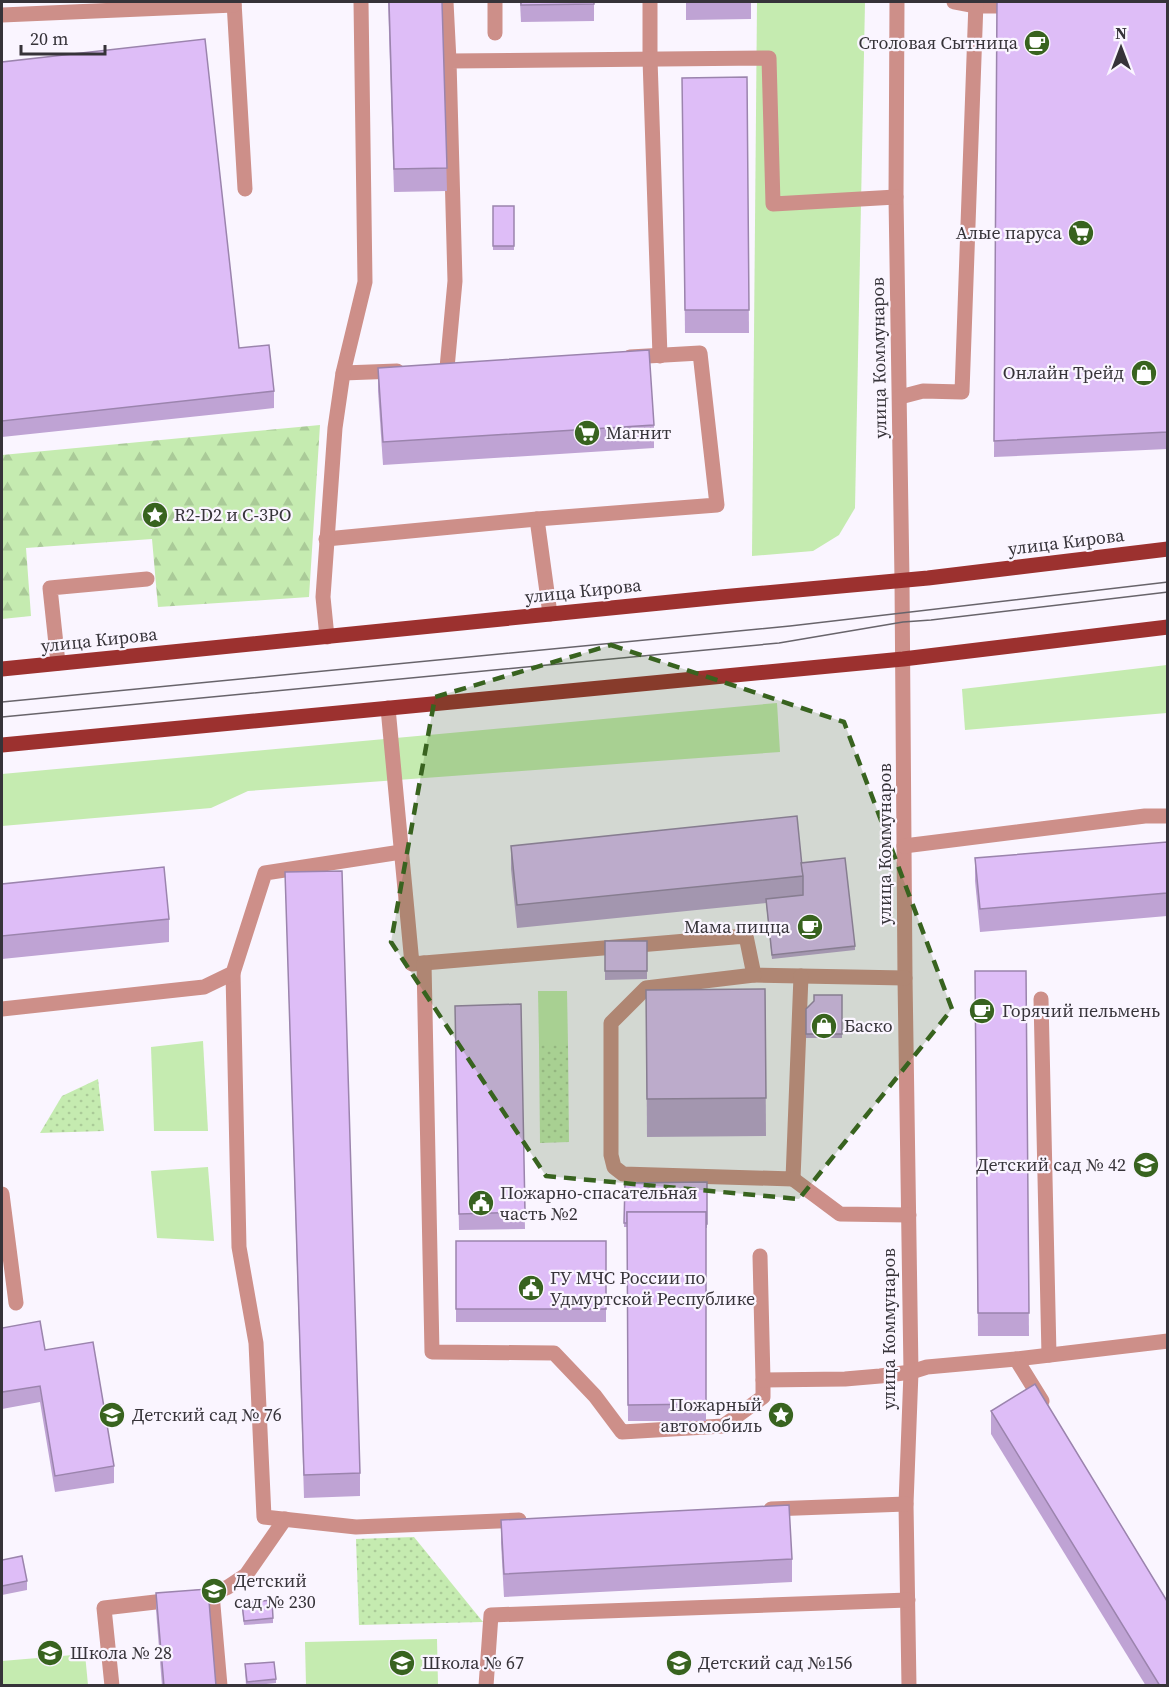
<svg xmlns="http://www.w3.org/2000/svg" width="1169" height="1687" font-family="'Source Serif 4',serif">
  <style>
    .green { fill: #c5ebb0 }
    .forest { fill: url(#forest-firs) }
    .park { fill: url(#park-dots) }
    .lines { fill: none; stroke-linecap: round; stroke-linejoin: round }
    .minor { stroke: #cd8f89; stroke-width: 15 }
    .major { stroke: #9c312f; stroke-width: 15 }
    .tram { stroke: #68646b; stroke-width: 1.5 }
    .wall { fill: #bfa3d4 }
    .building { fill: #debdf7; stroke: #9b84ad; stroke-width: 1.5 }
    .marked { fill: #38631f; fill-opacity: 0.2; stroke: #38631f; stroke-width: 4.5; stroke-dasharray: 12 8; stroke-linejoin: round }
    .labels { text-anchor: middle; stroke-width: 4.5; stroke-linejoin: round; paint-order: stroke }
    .poi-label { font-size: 18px; fill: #363339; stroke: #faf5ff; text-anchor: start }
    .street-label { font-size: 18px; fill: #363339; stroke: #faf5ff }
  </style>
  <defs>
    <pattern id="forest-firs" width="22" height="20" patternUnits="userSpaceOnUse" patternTransform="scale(1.5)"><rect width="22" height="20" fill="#c5ebb0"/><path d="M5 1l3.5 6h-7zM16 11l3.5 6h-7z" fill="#aaca98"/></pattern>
    <pattern id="park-dots" width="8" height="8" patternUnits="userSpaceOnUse" patternTransform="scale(1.5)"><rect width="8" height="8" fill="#c5ebb0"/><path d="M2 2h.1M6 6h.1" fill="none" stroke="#aaca98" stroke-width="1.8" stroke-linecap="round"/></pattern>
  </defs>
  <rect width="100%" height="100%" fill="#faf5ff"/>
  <g class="green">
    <polygon points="757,2 865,2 855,508 839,535 813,551 752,556"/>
    <polygon points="1167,665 1167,713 965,730 962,689"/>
    <polygon points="777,703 780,752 248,791 211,808 2,826 2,774"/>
    <polygon points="538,991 567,991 568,1045 539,1045"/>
    <polygon points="203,1041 208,1131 154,1131 151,1047"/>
    <polygon points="208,1167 214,1241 157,1238 151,1171"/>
    <polygon points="437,1639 438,1685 306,1685 305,1642"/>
    <polygon points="85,1654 88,1685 2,1685 2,1661"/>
  </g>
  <polygon class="forest" points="320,425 309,597 158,607 152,539 26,548 31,616 2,619 2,455"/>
  <g class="park">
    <polygon points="539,1045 568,1045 569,1142 540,1143"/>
    <polygon points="98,1079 104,1131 40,1133 62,1096"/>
    <polygon points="414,1537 483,1622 359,1625 356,1539"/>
  </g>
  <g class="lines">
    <g class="minor">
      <polyline points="234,2 245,189"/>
      <polyline points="446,2 449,61"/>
      <polyline points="495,2 495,33"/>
      <polyline points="650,2 650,59 660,356"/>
      <polyline points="897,2 896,197 902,580 905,978 911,1372 906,1504 909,1686"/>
      <polyline points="954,2 975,6 1017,6"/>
      <polyline points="2,15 234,5"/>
      <polyline points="447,368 455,281 449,61 769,58 773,204 896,197"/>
      <polyline points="343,373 397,371"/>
      <polyline points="900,397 923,391 962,392 976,2"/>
      <polyline points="537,519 550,614"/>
      <polyline points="326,539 537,519 717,505 700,353 630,357"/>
      <polyline points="327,637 323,597 335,428 343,373 365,282 361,2"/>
      <polyline points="58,663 50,588 147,579"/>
      <polyline points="388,708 412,964 746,936 754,975 905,978"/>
      <polyline points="904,846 1145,816 1168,816"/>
      <polyline points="424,963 432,1352 554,1353 595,1396 622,1432 723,1426 763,1397 763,1380"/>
      <polyline points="233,973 239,1247 256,1343 264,1517 356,1527 519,1520"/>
      <polyline points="754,975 646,988 611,1023 611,1155 614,1167 623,1174 793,1179 801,976"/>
      <polyline points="1041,999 1049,1355"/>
      <polyline points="2,1009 204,987 233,973 265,873 401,852"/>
      <polyline points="793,1179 840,1214 909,1215"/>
      <polyline points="2,1194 16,1303"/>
      <polyline points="760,1256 763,1380 845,1379 880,1376 911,1372 927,1367 1016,1359 1168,1341"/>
      <polyline points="1016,1359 1042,1401"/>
      <polyline points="771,1509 906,1504"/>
      <polyline points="212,1594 220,1686"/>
      <polyline points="112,1686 104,1608 207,1596 228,1587 246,1575 285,1519"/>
      <polyline points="486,1686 491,1615 908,1600"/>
    </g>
    <g class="major">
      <polyline points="2,669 721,597 928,578 1168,549"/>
      <polyline points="2,745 903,659 1168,627"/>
    </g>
    <g class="tram">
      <polyline points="2,702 790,626 1168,582"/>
      <polyline points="2,717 779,643 903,622 931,620 1168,592"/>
    </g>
  </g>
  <g class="wall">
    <polygon points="388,2 442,2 447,191 394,192"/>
    <polygon points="520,2 594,2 594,21 521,22"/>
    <polygon points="686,2 751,2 751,19 686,20"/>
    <polygon points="997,2 1167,2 1167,449 994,457"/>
    <polygon points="2,62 274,391 274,408 2,437"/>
    <polygon points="747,77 749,333 685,333 682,78"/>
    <rect x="493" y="206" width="21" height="44"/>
    <polygon points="378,368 654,425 654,448 383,465 378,391"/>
    <polygon points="1167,842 1167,916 980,932 975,881 975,858"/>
    <polygon points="511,846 801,863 855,946 855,950 772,959 766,903 517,928 511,869"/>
    <polygon points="285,872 360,1473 360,1496 304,1498"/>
    <polygon points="2,884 169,919 169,942 2,959"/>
    <polygon points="605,941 647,941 647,979 605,980"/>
    <polygon points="975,971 1026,971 1029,1336 978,1336"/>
    <polygon points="765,989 766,1136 647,1137 646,990"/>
    <polygon points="842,995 842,1038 806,1038 806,1009"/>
    <polygon points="521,1004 525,1229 459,1230 455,1022"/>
    <polygon points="707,1182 707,1228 706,1228 706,1421 628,1421 627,1227 624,1227 625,1183"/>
    <rect x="456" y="1241" width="150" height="81"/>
    <polygon points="2,1328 45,1350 114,1466 114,1483 55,1492 40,1402 2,1409"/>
    <polygon points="991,1411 1167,1686 1146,1686 991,1434"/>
    <polygon points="501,1520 792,1559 792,1582 504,1597 501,1543"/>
    <polygon points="2,1560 27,1581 27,1590 2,1595"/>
    <polygon points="156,1593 216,1686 162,1686 156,1610"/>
    <polygon points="242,1608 273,1618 273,1623 244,1625"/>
    <polygon points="245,1668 276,1679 276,1683 246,1686"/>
  </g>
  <g class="building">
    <polygon points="389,2 442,2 447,168 394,169"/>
    <polygon points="521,2 594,2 594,4 521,5"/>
    <polygon points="997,2 1167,2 1167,432 994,441"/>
    <polygon points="205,39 239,348 269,345 274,391 2,421 2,62"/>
    <polygon points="747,77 749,310 685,310 682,78"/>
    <rect x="493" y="206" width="21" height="40"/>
    <polygon points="649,350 654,425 383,442 378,368"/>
    <polygon points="797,816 803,876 517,905 511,846"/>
    <polygon points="1167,842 1167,893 980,909 975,858"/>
    <polygon points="845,858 855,946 772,955 766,899 803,895 803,876 801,863"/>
    <polygon points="164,867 169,919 2,936 2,884"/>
    <polygon points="342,871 360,1473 304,1475 285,872"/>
    <rect x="605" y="941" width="42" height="30"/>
    <polygon points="975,971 1026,971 1029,1313 978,1313"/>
    <polygon points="765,989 766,1098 647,1099 646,990"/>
    <polygon points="814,995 842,995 842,1034 806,1034 806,1009 814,1001"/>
    <polygon points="521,1004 525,1212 459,1214 455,1006"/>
    <polygon points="707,1182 707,1224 706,1224 706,1212 627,1212 627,1223 624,1223 625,1183"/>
    <polygon points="627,1212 706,1212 706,1404 628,1405"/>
    <rect x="456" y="1241" width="150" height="68"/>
    <polygon points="40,1321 45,1350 93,1342 114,1466 55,1476 40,1386 2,1392 2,1328"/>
    <polygon points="1035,1384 1167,1601 1167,1686 1160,1686 991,1411"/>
    <polygon points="789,1505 792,1559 504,1574 501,1520"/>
    <polygon points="22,1556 27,1581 2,1586 2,1560"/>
    <polygon points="208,1589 216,1686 164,1686 156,1593"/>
    <polygon points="272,1600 273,1618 244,1621 242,1603"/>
    <polygon points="274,1662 276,1679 247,1682 245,1664"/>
  </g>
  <path class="marked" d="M 611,645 L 844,722 L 952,1009 L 799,1199 L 546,1176 L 391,942 L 435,697 Z"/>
  <defs>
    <g id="cafe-disc" transform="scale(1.35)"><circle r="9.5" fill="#38631f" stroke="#faf5ff"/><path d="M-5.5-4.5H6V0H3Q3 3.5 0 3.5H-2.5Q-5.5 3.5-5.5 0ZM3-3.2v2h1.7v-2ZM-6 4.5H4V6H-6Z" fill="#fff"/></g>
    <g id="supermarket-disc" transform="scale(1.35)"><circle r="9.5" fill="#38631f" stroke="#faf5ff"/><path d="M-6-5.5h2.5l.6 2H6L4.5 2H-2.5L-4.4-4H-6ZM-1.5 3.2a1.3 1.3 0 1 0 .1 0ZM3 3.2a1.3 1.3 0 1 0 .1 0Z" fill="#fff"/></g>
    <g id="shop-disc" transform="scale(1.35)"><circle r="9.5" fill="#38631f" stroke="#faf5ff"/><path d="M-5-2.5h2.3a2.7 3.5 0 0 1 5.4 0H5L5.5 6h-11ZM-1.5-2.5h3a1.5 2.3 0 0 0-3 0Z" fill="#fff"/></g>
    <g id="sight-disc" transform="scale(1.35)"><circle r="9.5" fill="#38631f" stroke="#faf5ff"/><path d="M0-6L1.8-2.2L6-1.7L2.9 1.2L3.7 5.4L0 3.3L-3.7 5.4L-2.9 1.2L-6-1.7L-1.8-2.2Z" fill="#fff"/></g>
    <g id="school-disc" transform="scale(1.35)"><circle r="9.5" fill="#38631f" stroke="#faf5ff"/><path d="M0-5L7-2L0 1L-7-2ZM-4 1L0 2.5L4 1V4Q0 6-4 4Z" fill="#fff"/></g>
    <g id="civic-disc" transform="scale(1.35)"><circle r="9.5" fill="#38631f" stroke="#faf5ff"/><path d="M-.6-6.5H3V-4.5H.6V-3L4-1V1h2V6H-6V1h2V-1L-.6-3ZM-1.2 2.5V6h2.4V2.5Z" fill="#fff"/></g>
  </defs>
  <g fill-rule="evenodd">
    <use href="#cafe-disc" x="1037" y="43"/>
    <use href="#supermarket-disc" x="1081" y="233"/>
    <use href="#shop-disc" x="1144" y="373"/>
    <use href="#supermarket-disc" x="587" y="433"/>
    <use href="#sight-disc" x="155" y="515"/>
    <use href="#cafe-disc" x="810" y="927"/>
    <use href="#cafe-disc" x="982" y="1011"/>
    <use href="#shop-disc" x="824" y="1026"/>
    <use href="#school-disc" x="1146" y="1165"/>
    <use href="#civic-disc" x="481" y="1203"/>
    <use href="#civic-disc" x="531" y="1288"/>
    <use href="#school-disc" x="112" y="1415"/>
    <use href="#sight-disc" x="781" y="1415"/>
    <use href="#school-disc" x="214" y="1591"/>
    <use href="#school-disc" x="50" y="1653"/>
    <use href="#school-disc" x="402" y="1663"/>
    <use href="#school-disc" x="679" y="1663"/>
  </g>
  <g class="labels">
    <g class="poi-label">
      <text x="1018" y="49" text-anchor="end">Столовая Сытница</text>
      <text x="1062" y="239" text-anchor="end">Алые паруса</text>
      <text x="1124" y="379" text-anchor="end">Онлайн Трейд</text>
      <text x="606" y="439">Магнит</text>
      <text x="174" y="521">R2-D2 и C-3PO</text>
      <text x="790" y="933" text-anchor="end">Мама пицца</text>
      <text x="1002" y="1017">Горячий пельмень</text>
      <text x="844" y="1032">Баско</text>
      <text x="1126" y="1171" text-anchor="end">Детский сад № 42</text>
      <text x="500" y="1199">Пожарно-спасательная<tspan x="500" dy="21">часть №2</tspan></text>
      <text x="550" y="1284">ГУ МЧС России по<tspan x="550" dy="21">Удмуртской Республике</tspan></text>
      <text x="762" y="1411" text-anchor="end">Пожарный<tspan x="762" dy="21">автомобиль</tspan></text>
      <text x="132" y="1421">Детский сад № 76</text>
      <text x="234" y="1587">Детский<tspan x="234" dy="21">сад № 230</tspan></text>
      <text x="70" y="1659">Школа № 28</text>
      <text x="422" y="1669">Школа № 67</text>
      <text x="698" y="1669">Детский сад №156</text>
    </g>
    <g class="street-label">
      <text transform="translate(879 358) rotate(-91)" y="6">улица Коммунаров</text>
      <text transform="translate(1066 542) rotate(-7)" y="6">улица Кирова</text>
      <text transform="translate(583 591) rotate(-6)" y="6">улица Кирова</text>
      <text transform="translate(99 640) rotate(-6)" y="6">улица Кирова</text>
      <text transform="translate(885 844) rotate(-90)" y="6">улица Коммунаров</text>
      <text transform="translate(889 1329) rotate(-90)" y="6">улица Коммунаров</text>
    </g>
  </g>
  <rect width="1169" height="1687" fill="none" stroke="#363339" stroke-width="6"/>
  <g transform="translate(1121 48)" stroke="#faf5ff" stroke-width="4.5" paint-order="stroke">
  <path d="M0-4.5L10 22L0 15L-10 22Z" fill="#363339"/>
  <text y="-9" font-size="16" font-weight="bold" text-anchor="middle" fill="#363339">N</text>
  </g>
  <path d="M21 45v9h84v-9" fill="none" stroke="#363339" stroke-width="3"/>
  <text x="30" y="45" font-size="18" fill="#363339" stroke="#faf5ff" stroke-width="4.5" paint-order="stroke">20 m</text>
</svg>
